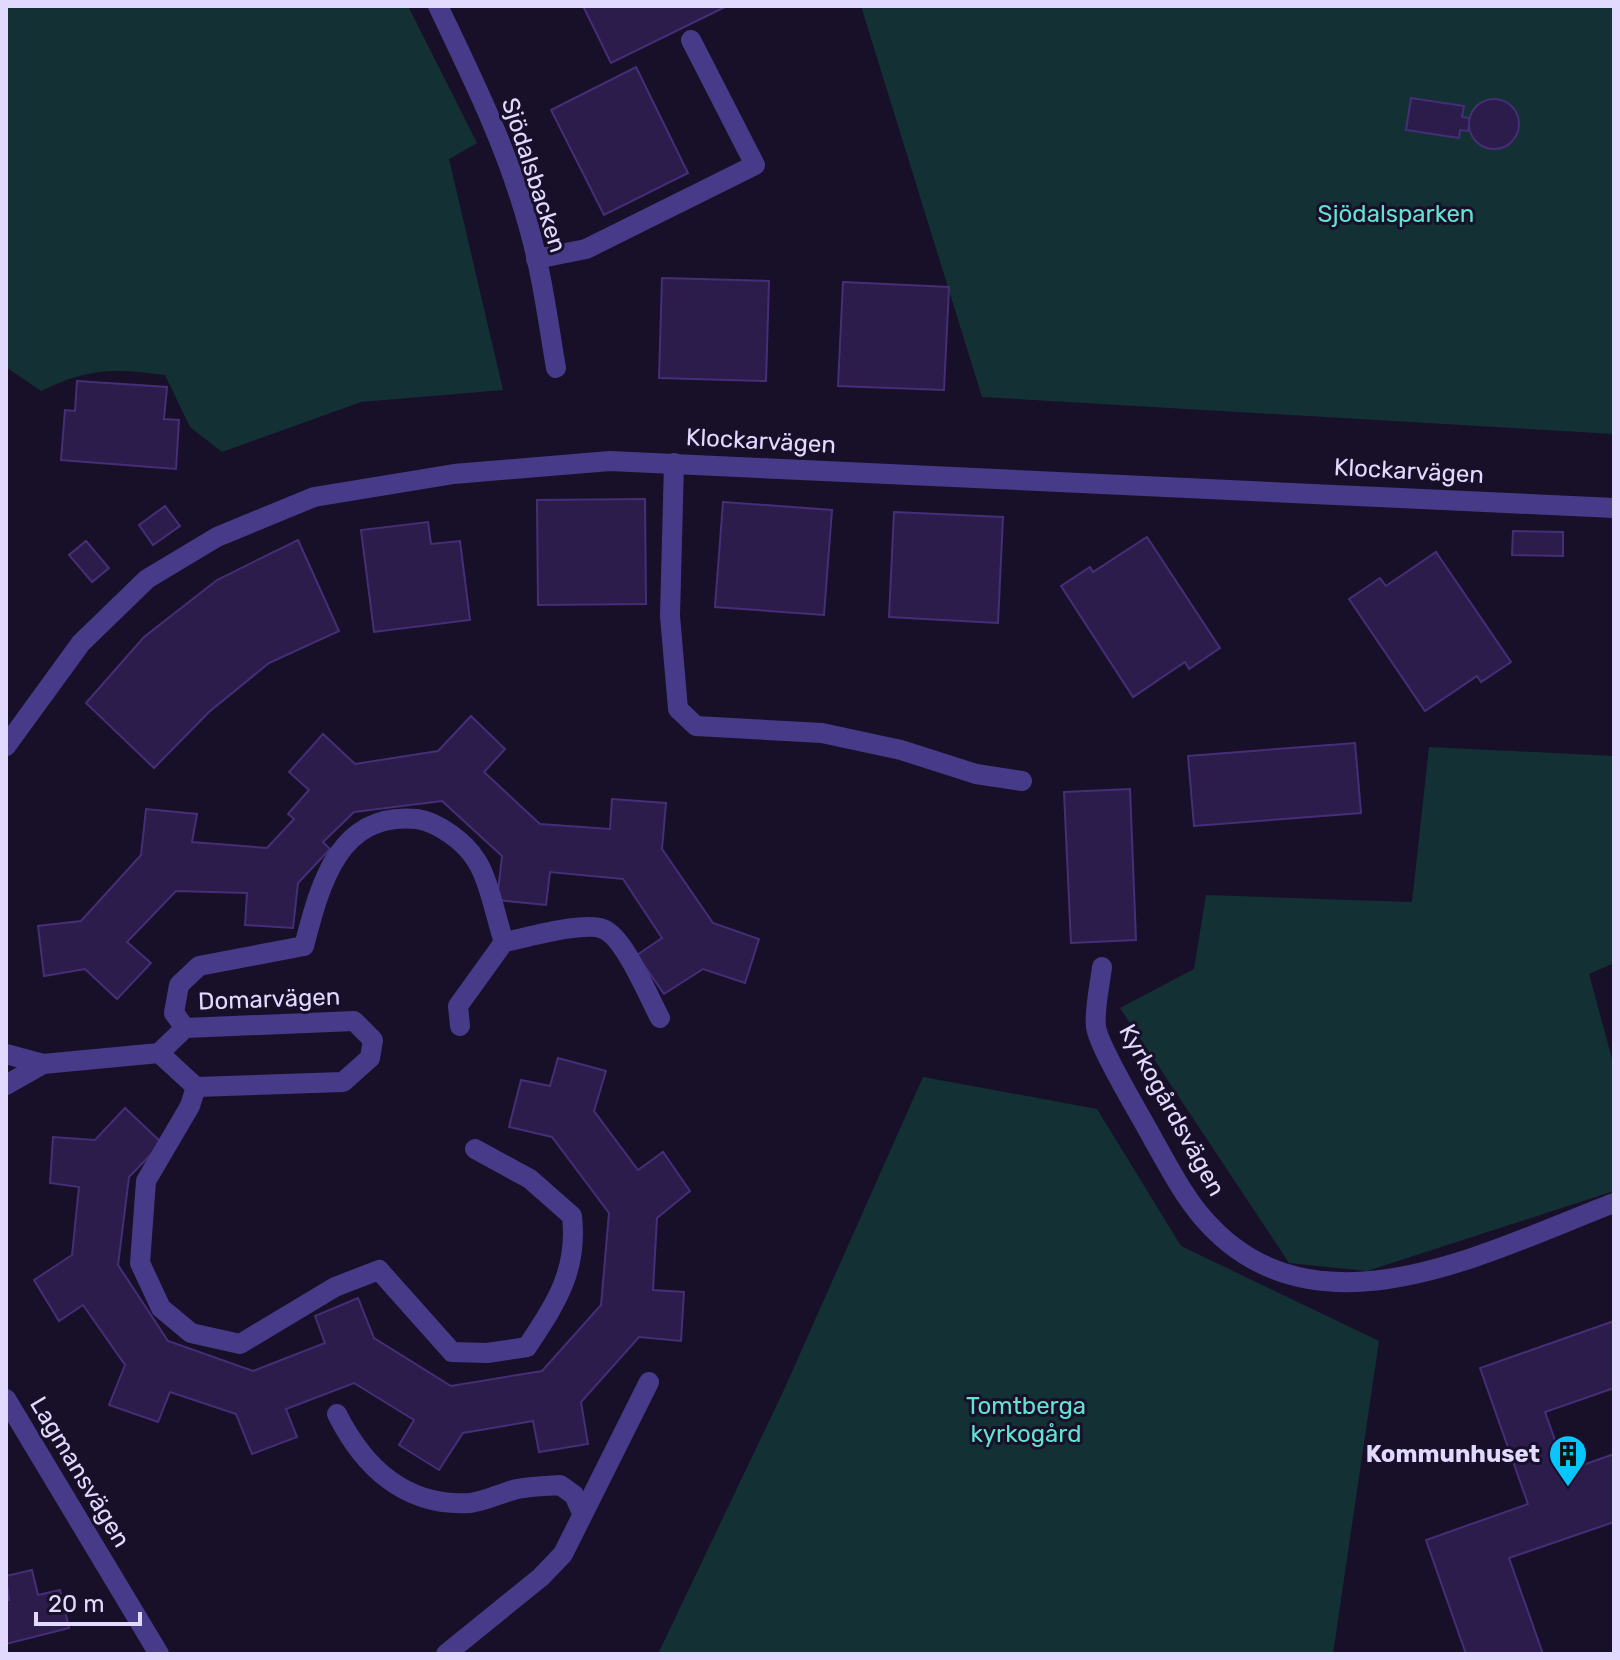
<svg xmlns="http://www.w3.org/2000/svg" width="1620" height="1660" font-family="Rubik,sans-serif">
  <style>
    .green { fill: #133134 }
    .building { fill: #2b1c4b; stroke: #452e77; stroke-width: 2 }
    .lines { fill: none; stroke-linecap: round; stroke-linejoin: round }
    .minor { stroke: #473b89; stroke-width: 20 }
    .labels { text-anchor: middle; stroke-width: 6; stroke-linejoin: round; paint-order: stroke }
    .street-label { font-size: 24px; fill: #e2d9ff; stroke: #181029 }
    .park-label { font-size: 24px; fill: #62e2d2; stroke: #181029 }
    .poi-label { font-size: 24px; font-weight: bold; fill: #e2d9ff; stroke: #181029; text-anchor: end }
  </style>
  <rect width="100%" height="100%" fill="#181029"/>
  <g class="green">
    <path d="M 6,6 L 408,6 L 477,143 L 449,159 L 503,390 L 361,402 L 222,452 L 190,427 L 165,375 C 113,368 88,368 41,391 L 6,367 Z"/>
    <polygon points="861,6 1614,6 1614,434 982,397"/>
    <polygon points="1429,747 1614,756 1614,963 1589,974 1614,1066 1614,1191 1367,1271 1289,1263 1120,1008 1194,969 1206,895 1412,902"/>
    <polygon points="923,1077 1097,1109 1181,1246 1379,1341 1333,1654 658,1654 783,1392"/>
  </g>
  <g class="building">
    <polygon points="583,6 727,6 611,63"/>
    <polygon points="636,67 688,173 604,215 551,110"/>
    <polygon points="1411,98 1464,106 1462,117 1470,118 1468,131 1460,130 1459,138 1406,130"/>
    <circle cx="1494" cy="124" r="25"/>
    <polygon points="662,278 769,281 766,381 659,378"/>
    <polygon points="843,282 949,287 944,390 838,386"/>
    <polygon points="77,381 167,387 164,419 179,420 176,469 61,460 65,410 75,411"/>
    <polygon points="645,499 646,604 538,605 537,500"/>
    <polygon points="723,502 832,510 824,615 715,607"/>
    <polygon points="165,506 180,526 153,545 139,525"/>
    <polygon points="894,512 1003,517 998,623 889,617"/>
    <polygon points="428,522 431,544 460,541 470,620 374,632 361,530"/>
    <polygon points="1513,531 1563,532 1563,556 1512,555"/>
    <polygon points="1147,537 1220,648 1189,669 1185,662 1133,697 1061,586 1090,567 1093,572"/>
    <polygon points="298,540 339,631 269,663 209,712 154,768 86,703 144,637 217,580"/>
    <polygon points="86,541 109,568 92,582 69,555"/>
    <polygon points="1436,552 1511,662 1481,682 1477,676 1425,711 1349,599 1380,578 1386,586"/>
    <polygon points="471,716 505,749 484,772 540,824 610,829 612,799 666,803 662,849 713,923 759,939 745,983 703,969 664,994 637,955 662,938 623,879 550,872 546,905 497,900 502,856 442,801 354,812 323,842 330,849 298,883 293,928 245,925 247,893 176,891 127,942 151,963 117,999 85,969 44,976 38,926 81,921 141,855 146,809 197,814 192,842 267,848 294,819 288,814 309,790 289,772 323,734 355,764 438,751"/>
    <polygon points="1355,743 1361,813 1194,826 1188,756"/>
    <polygon points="1130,789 1136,940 1071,943 1064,792"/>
    <polygon points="558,1058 606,1071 594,1111 638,1170 663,1152 690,1191 657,1218 653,1290 684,1292 681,1341 639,1337 581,1402 588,1444 539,1452 533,1421 463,1433 439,1470 399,1445 414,1420 354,1383 286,1409 297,1437 252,1454 236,1414 170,1392 158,1422 109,1405 125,1365 83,1305 59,1321 34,1280 72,1255 79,1187 50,1183 53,1137 95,1140 125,1108 162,1143 129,1177 118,1265 168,1341 253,1371 325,1343 315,1316 358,1298 374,1338 451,1386 542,1371 601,1305 609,1213 552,1137 509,1127 521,1080 550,1086"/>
    <polygon points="1614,1321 1614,1388 1545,1412 1566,1471 1614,1454 1614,1522 1509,1558 1543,1654 1466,1654 1426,1540 1528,1504 1480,1368"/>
    <polygon points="32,1570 38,1595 60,1590 69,1628 6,1644 6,1601 9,1600 6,1576"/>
  </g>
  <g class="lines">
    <g class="minor">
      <path d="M 438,6 C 473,79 508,150 529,228 C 542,274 548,321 556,368"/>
      <polyline points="536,259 586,249 755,165 691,40"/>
      <polyline points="674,463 670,616 678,709 696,726 822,733 901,750 976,774 1022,781"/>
      <polyline points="6,746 81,643 147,579 217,537 314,497 454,474 610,461 1614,508"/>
      <path d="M 1102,967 C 1100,985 1094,1009 1096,1027 C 1099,1048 1142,1118 1154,1141 C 1169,1167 1183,1195 1203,1218 C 1313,1346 1488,1251 1614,1203"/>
      <polyline points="460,1026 458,1006 504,942"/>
      <path d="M 185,1028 L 174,1013 L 179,985 L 199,966 L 304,946 C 320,885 338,811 417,819 C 438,822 465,842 476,860 C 489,879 496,919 504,942 C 526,938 584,921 603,929 C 624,936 649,998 660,1018"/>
      <polyline points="6,1054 43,1064 159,1053 185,1028 354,1021 373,1040 370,1058 343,1082 196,1087 159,1053"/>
      <polyline points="6,1085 43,1064"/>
      <path d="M 196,1087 L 190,1106 L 146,1181 L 140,1263 L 161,1308 L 191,1333 L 240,1344 L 335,1287 L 379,1270 L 452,1352 L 487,1353 L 527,1347 C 556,1303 578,1271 572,1216 L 530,1179 L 475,1149"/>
      <polyline points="6,1399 159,1654"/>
      <path d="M 337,1414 C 364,1468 406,1507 470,1503 C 486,1501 501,1493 517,1489 C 531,1486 546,1486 560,1485 L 574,1495 L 582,1513"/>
      <polyline points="446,1654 541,1577 563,1554 649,1382"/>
    </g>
  </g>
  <defs>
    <g id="building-pin" transform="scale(2)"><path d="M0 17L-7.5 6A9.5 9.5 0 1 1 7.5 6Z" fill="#05c7ff" stroke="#181029"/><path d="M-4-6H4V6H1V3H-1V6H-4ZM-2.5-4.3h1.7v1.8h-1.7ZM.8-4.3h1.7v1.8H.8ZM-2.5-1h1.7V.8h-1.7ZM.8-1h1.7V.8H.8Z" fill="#111"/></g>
  </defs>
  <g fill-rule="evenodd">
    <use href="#building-pin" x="1568" y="1454"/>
  </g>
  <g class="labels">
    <g class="street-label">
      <text transform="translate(534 175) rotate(72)" y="8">Sjödalsbacken</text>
      <text transform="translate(761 441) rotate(3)" y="8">Klockarvägen</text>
      <text transform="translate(1409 471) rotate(3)" y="8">Klockarvägen</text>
      <text transform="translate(269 999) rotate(-2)" y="8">Domarvägen</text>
      <text transform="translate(1172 1110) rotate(61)" y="8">Kyrkogårdsvägen</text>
      <text transform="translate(80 1472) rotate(59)" y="8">Lagmansvägen</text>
    </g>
    <g class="park-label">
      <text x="1396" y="222">Sjödalsparken</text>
      <text x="1026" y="1414">Tomtberga<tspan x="1026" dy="28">kyrkogård</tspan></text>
    </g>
    <g class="poi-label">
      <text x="1540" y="1462">Kommunhuset</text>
    </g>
  </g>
  <rect width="1620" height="1660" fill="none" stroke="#e2d9ff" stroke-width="16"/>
  <path d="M36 1612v12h104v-12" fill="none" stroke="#e2d9ff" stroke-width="4"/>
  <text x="48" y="1612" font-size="24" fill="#e2d9ff" stroke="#181029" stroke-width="6" paint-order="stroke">20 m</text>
</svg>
